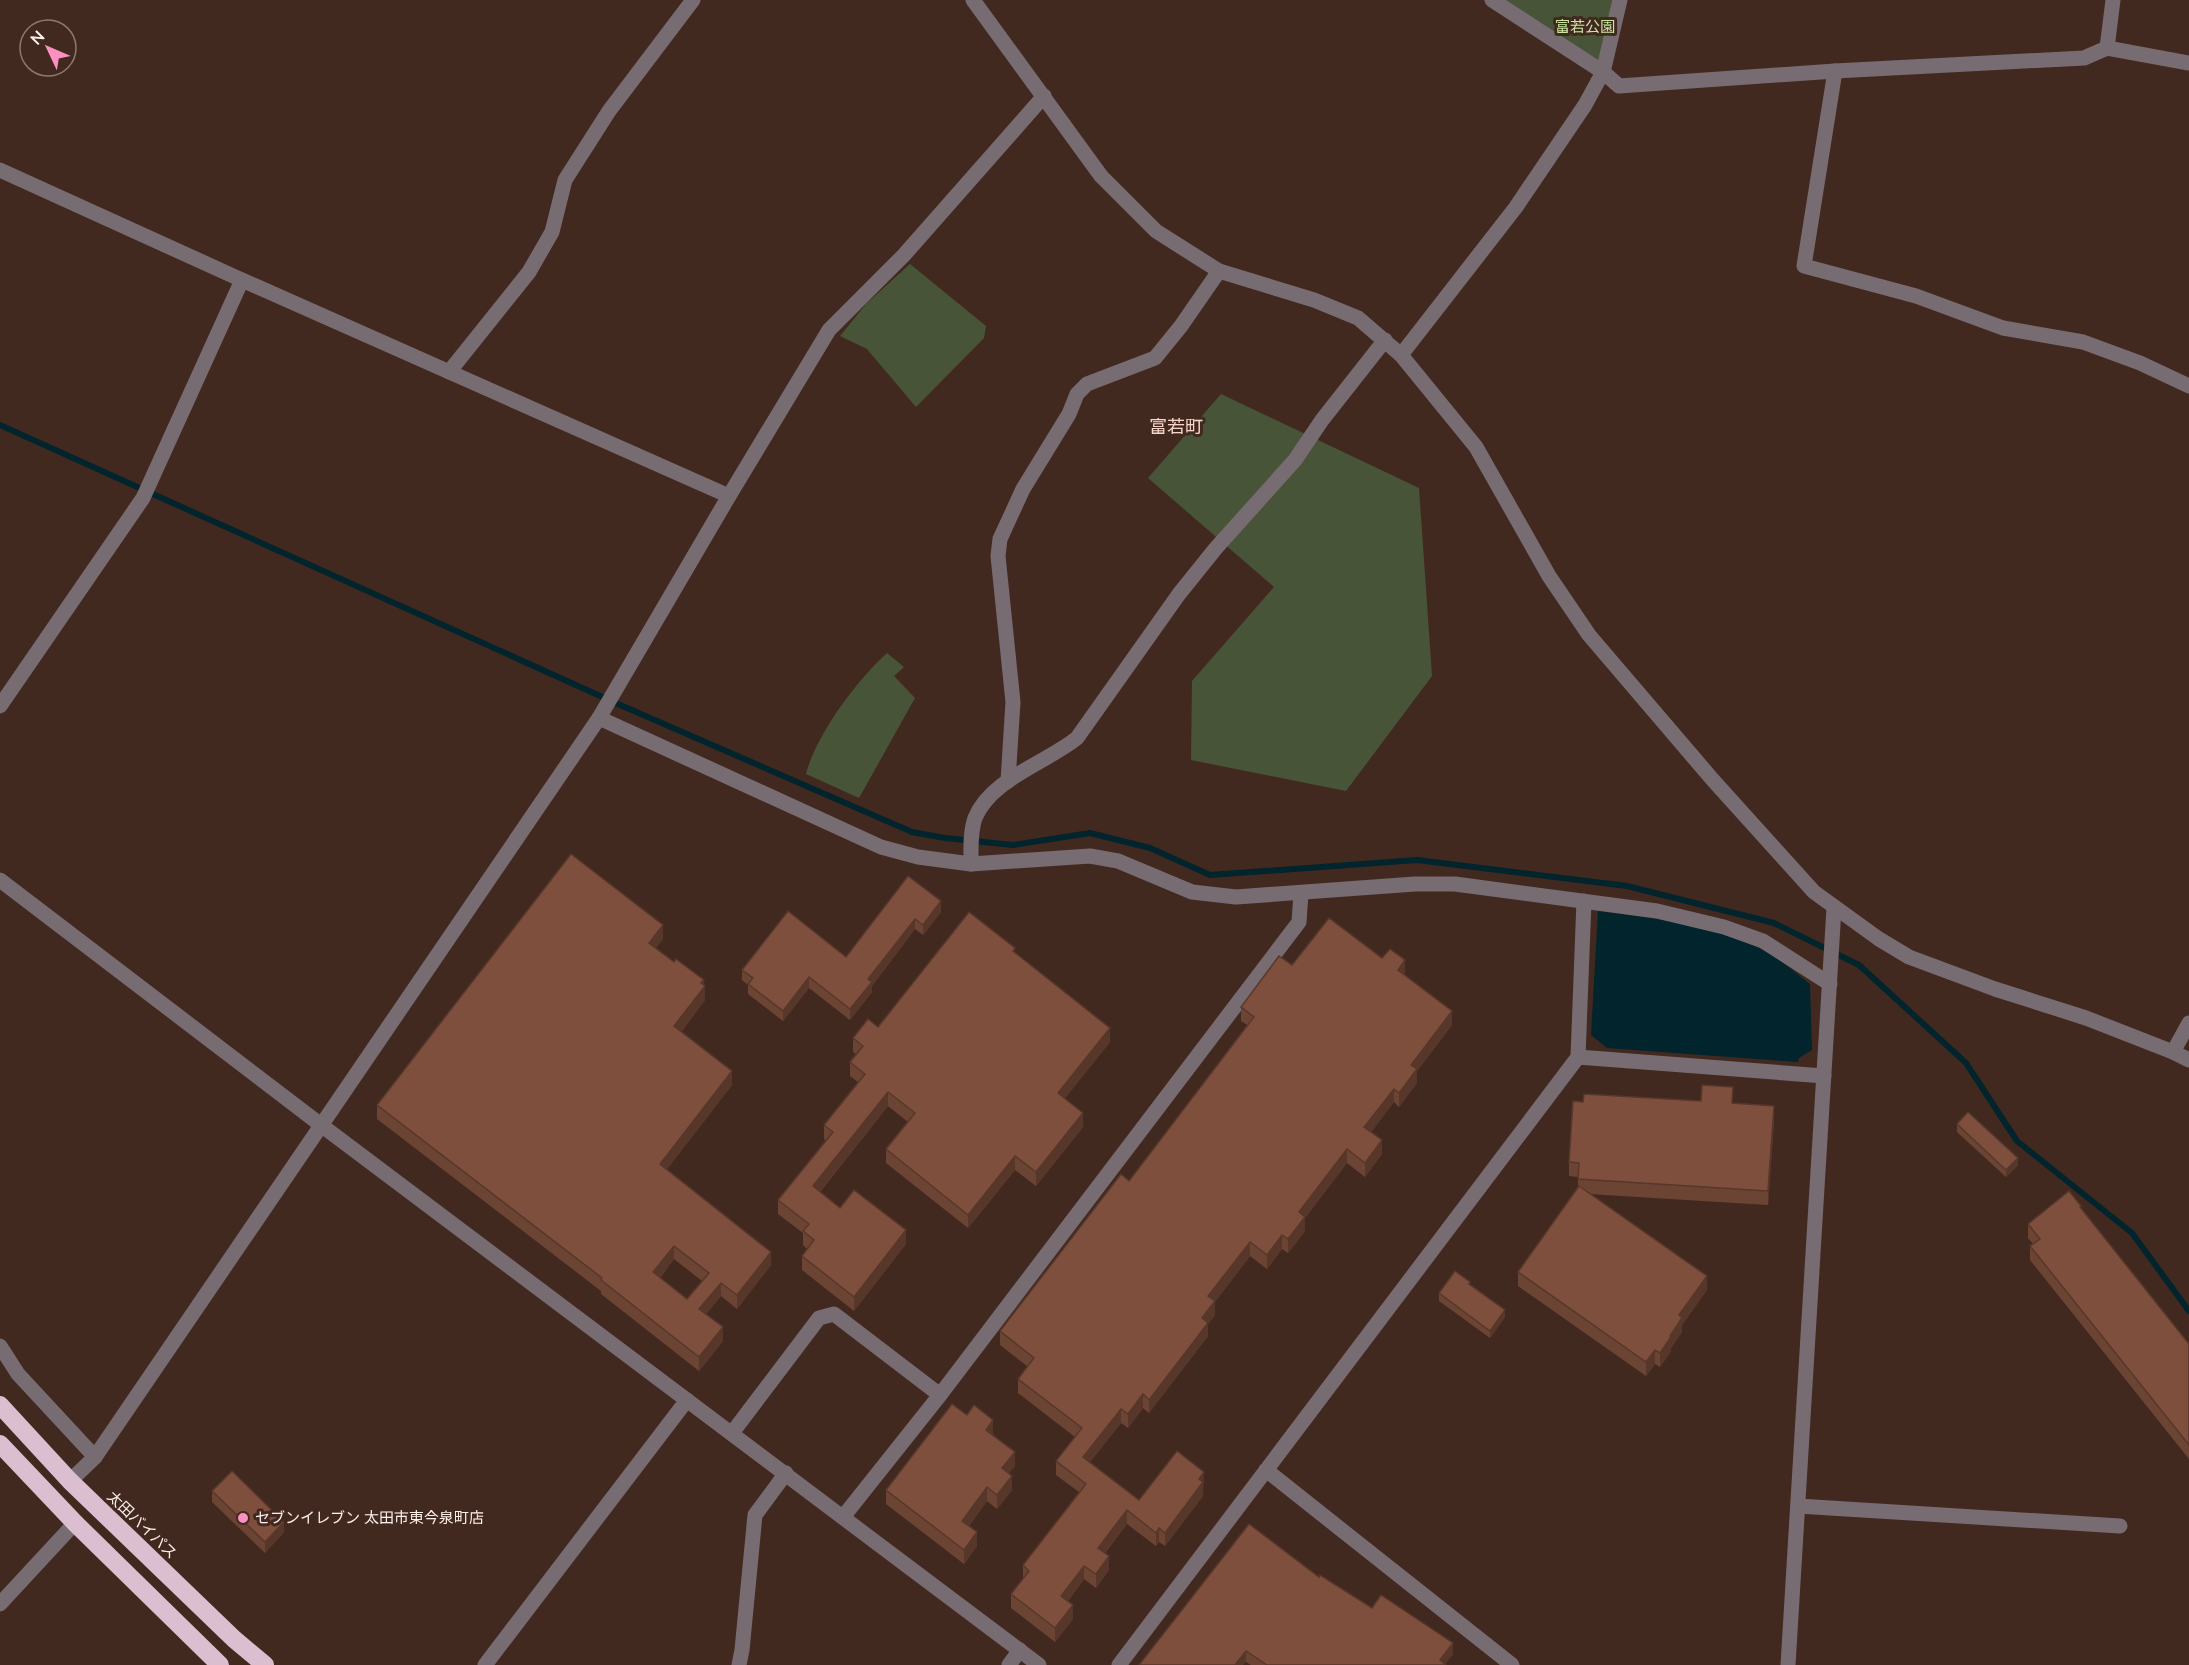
<svg xmlns="http://www.w3.org/2000/svg" width="2189" height="1665" font-family="Mulish,'Noto Sans JP',sans-serif">
  <style>
    .green { fill: #485438 }
    .water { fill: #02242c }
    .lines { fill: none; stroke-linecap: round; stroke-linejoin: round }
    .stream { stroke: #02242c; stroke-width: 6 }
    .minor { stroke: #786c73; stroke-width: 15 }
    .highway { stroke: #dbbed0; stroke-width: 18 }
    .wall { fill: #6c4434; fill-rule: evenodd }
    .shaded-wall { fill: #58372b }
    .building { fill: #7e4f3d; stroke: #58372b; stroke-width: 1.5; fill-rule: evenodd }
    .poi-dot { fill: #fd8fc1; stroke: #422920; stroke-width: 2 }
    .labels { text-anchor: middle; stroke-width: 6; stroke-linejoin: round; paint-order: stroke }
    .park-label { font-size: 15px; fill: #c9e79f; stroke: #422920 }
    .poi-label { font-size: 15px; fill: #fef0eb; stroke: #422920; text-anchor: start }
    .street-label { font-size: 15px; fill: #fef0eb; stroke: #422920 }
    .quarter-label { font-size: 18px; fill: #f7d6c9; stroke: #422920 }
  </style>
  <rect width="100%" height="100%" fill="#422920"/>
  <g class="green">
    <polygon points="1492,0 1620,0 1603,72"/>
    <polygon points="910,264 986,326 984,338 916,407 867,349 840,336 866,304"/>
    <polygon points="1221,394 1419,488 1432,676 1346,791 1191,760 1192,681 1274,587 1148,478"/>
    <path d="M 887,653 L 904,667 L 894,676 L 915,698 L 859,798 L 806,774 C 816,735 857,680 887,653 Z"/>
  </g>
  <path class="water" d="M 1598,911 C 1652,918 1712,924 1761,949 C 1779,958 1795,972 1810,984 L 1812,1050 L 1799,1058 L 1798,1062 L 1607,1048 L 1591,1035 Z"/>
  <g class="lines">
    <polyline class="stream" points="0,425 618,704 912,832 945,838 1013,845 1090,833 1150,848 1210,875 1417,860 1627,886 1774,923 1859,965 1966,1063 2017,1141 2132,1233 2189,1311"/>
    <g class="minor">
      <polyline points="973,0 1101,176 1156,231 1219,271 1314,300 1358,318 1401,355 1476,447 1549,576 1589,635 1712,779 1814,892 1879,939 1909,957 1995,989 2086,1018 2173,1052 2189,1060"/>
      <polyline points="1492,0 1603,72 1619,86 1835,71 2084,58 2107,48 2189,63"/>
      <polyline points="2107,48 2113,0"/>
      <polyline points="1835,71 1804,266 1916,296 2003,328 2083,342 2140,363 2189,386"/>
      <polyline points="0,170 242,280 729,496"/>
      <polyline points="1401,355 1516,207 1585,105 1603,72 1620,0"/>
      <polyline points="449,372 529,272 552,232 565,180 609,111 693,0"/>
      <polyline points="0,706 143,498 242,280"/>
      <polyline points="599,718 881,847 918,857 971,864 1090,856 1118,861 1192,892 1236,897 1415,884 1455,884 1657,911 1724,927 1763,941 1830,984"/>
      <polyline points="1008,781 1013,702 998,556 1000,539 1023,489 1069,414 1077,394 1087,384 1155,358 1181,326 1219,271"/>
      <path d="M 971,864 C 971,849 970,832 975,818 C 991,779 1046,763 1077,738 L 1179,594 L 1216,548 L 1295,460 L 1322,420 L 1385,340"/>
      <polyline points="0,880 321,1125 1039,1665"/>
      <polyline points="2173,1052 2189,1023"/>
      <polyline points="1578,1057 1824,1076"/>
      <polyline points="0,1346 18,1374 95,1457"/>
      <polyline points="732,1433 819,1318 834,1314 940,1395"/>
      <polyline points="1266,1470 1512,1665"/>
      <polyline points="70,1481 95,1457 599,718 729,496 829,330 904,255 1044,96"/>
      <polyline points="1798,1506 2120,1526"/>
      <polyline points="843,1517 940,1395 1299,922 1301,893"/>
      <polyline points="0,1604 75,1523"/>
      <polyline points="485,1665 687,1400"/>
      <polyline points="739,1665 742,1650 755,1515 786,1473"/>
      <polyline points="1009,1665 1020,1650"/>
      <polyline points="1119,1665 1578,1057 1584,901"/>
      <polyline points="1788,1665 1834,908"/>
    </g>
    <g class="highway">
      <polyline points="0,1405 70,1481 234,1639 265,1665"/>
      <polyline points="0,1444 75,1523 220,1665"/>
    </g>
  </g>
  <g class="wall">
    <polygon points="908,876 941,912 923,935 915,929 872,986 872,992 850,1020 809,988 783,1021 748,994 748,985 742,980 742,970 846,957"/>
    <path d="M 663,939 L 655,948 L 704,985 L 705,1000 L 681,1032 L 732,1085 L 667,1169 L 771,1265 L 737,1309 L 721,1296 L 706,1314 L 723,1341 L 699,1371 L 601,1294 L 601,1291 L 377,1119 L 377,1105 ZM 674,1259 L 702,1281 L 687,1299 L 660,1278 Z"/>
    <polygon points="1015,952 1110,1042 1065,1098 1083,1127 1036,1186 1015,1170 968,1228 886,1163 886,1149 908,1122 888,1106 820,1192 840,1208 906,1244 854,1311 802,1270 802,1256 807,1249 803,1245 803,1233 778,1214 778,1200 826,1141 824,1139 824,1125 858,1082 850,1076 850,1062 856,1054 853,1052 853,1038 878,1027"/>
    <polygon points="1382,958 1405,974 1404,975 1452,1025 1417,1071 1417,1083 1399,1107 1394,1102 1371,1132 1382,1154 1365,1177 1347,1163 1305,1218 1305,1231 1288,1253 1282,1249 1267,1269 1250,1256 1215,1302 1215,1315 1208,1324 1208,1336 1149,1413 1143,1408 1128,1428 1121,1423 1090,1462 1139,1500 1204,1486 1203,1487 1203,1496 1165,1546 1159,1542 1156,1546 1127,1524 1105,1553 1109,1570 1096,1588 1084,1579 1068,1601 1073,1619 1055,1642 1011,1608 1011,1594 1023,1579 1023,1565 1079,1492 1056,1475 1056,1461 1075,1437 1018,1393 1018,1379 1027,1366 1000,1345 1000,1331 1129,1181 1247,1025 1241,1021 1241,1007 1292,965"/>
    <polygon points="1733,1103 1774,1120 1768,1205 1589,1194 1707,1290 1682,1325 1682,1332 1671,1348 1671,1351 1660,1367 1655,1364 1646,1376 1518,1286 1518,1272 1578,1187 1578,1177 1569,1176 1569,1162"/>
    <polygon points="1957,1124 2018,1165 2006,1177 1957,1132"/>
    <polygon points="2081,1209 2189,1344 2189,1459 2030,1260 2030,1246 2033,1244 2028,1238 2028,1224"/>
    <polygon points="1470,1285 1505,1317 1490,1338 1439,1301 1439,1293"/>
    <polygon points="993,1434 1015,1466 1009,1473 1012,1490 997,1509 987,1501 969,1526 977,1546 964,1564 886,1504 886,1490"/>
    <polygon points="212,1491 284,1532 265,1553 212,1502"/>
    <polygon points="1319,1577 1372,1608 1453,1654 1445,1664 1446,1665 1251,1665 1246,1662 1139,1665"/>
  </g>
  <g class="shaded-wall">
    <polygon points="941,901 941,912 923,935 923,925"/>
    <polygon points="915,919 915,929 872,986 872,992 850,1020 850,1009 868,979"/>
    <polygon points="663,925 663,939 649,957 649,943"/>
    <polygon points="1405,960 1405,974 1398,984 1398,970"/>
    <polygon points="809,977 809,988 783,1021 783,1011"/>
    <polygon points="704,980 704,988 705,986 705,1000 674,1040 674,1026"/>
    <polygon points="1452,1011 1452,1025 1417,1071 1417,1083 1399,1107 1399,1093 1411,1065"/>
    <polygon points="1110,1028 1110,1042 1058,1107 1058,1093"/>
    <polygon points="732,1071 732,1085 660,1178 660,1164"/>
    <polygon points="1394,1089 1394,1102 1364,1141 1364,1127"/>
    <polygon points="888,1092 888,1106 813,1200 813,1186"/>
    <polygon points="1774,1106 1774,1120 1768,1205 1768,1191"/>
    <polygon points="1083,1113 1083,1127 1036,1186 1036,1172"/>
    <polygon points="1382,1140 1382,1154 1365,1177 1365,1163"/>
    <polygon points="1347,1149 1347,1163 1305,1218 1305,1231 1288,1253 1288,1239 1299,1212"/>
    <polygon points="1015,1156 1015,1170 968,1228 968,1215"/>
    <polygon points="2018,1158 2018,1165 2006,1177 2006,1170"/>
    <polygon points="906,1230 906,1244 854,1311 854,1297"/>
    <polygon points="1282,1235 1282,1249 1267,1269 1267,1255"/>
    <polygon points="1250,1242 1250,1256 1215,1302 1215,1315 1208,1324 1208,1336 1149,1413 1149,1400 1202,1318 1208,1296"/>
    <polygon points="674,1246 674,1259 653,1286 653,1272"/>
    <polygon points="771,1252 771,1265 737,1309 737,1295"/>
    <polygon points="1707,1276 1707,1290 1682,1325 1682,1332 1671,1348 1671,1351 1660,1367 1660,1353 1670,1336 1679,1315"/>
    <polygon points="721,1283 721,1296 699,1323 699,1309"/>
    <polygon points="1505,1310 1505,1317 1490,1338 1490,1331"/>
    <polygon points="723,1327 723,1341 699,1371 699,1357"/>
    <polygon points="1655,1350 1655,1364 1646,1376 1646,1362"/>
    <polygon points="1143,1394 1143,1408 1128,1428 1128,1414"/>
    <polygon points="1121,1409 1121,1423 1083,1471 1083,1457"/>
    <polygon points="993,1420 993,1434 986,1444 986,1430"/>
    <polygon points="1015,1452 1015,1466 1002,1482 1002,1468"/>
    <polygon points="1204,1472 1203,1496 1165,1546 1165,1533"/>
    <polygon points="1012,1476 1012,1490 997,1509 997,1495"/>
    <polygon points="987,1487 987,1501 962,1535 962,1521"/>
    <polygon points="1127,1510 1127,1524 1098,1561 1098,1548"/>
    <polygon points="284,1522 284,1532 265,1553 265,1542"/>
    <polygon points="1159,1528 1159,1542 1156,1546 1156,1533"/>
    <polygon points="977,1532 977,1546 964,1564 964,1550"/>
    <polygon points="1109,1556 1109,1570 1096,1588 1096,1574"/>
    <polygon points="1084,1566 1084,1579 1061,1610 1061,1596"/>
    <polygon points="1073,1605 1073,1619 1055,1642 1055,1628"/>
    <polygon points="1453,1643 1453,1654 1444,1665 1440,1660"/>
    <polygon points="1246,1651 1246,1662 1243,1665 1235,1665"/>
  </g>
  <g class="building">
    <path d="M 571,854 L 663,925 L 649,943 L 674,962 L 676,959 L 704,980 L 701,983 L 705,986 L 674,1026 L 732,1071 L 660,1164 L 771,1252 L 737,1295 L 721,1283 L 699,1309 L 723,1327 L 699,1357 L 601,1280 L 602,1278 L 377,1105 ZM 674,1246 L 709,1273 L 687,1299 L 653,1272 Z"/>
    <polygon points="908,876 941,901 923,925 915,919 868,979 872,982 850,1009 809,977 783,1011 748,984 753,978 742,970 788,911 846,957"/>
    <polygon points="969,912 1015,948 1013,951 1110,1028 1058,1093 1083,1113 1036,1172 1015,1156 968,1215 886,1149 915,1113 888,1092 813,1186 840,1208 854,1190 906,1230 854,1297 802,1256 814,1240 803,1231 809,1224 778,1200 833,1132 824,1125 865,1074 850,1062 863,1046 853,1038 868,1019 878,1027"/>
    <polygon points="1329,918 1382,958 1390,949 1405,960 1398,970 1452,1011 1411,1065 1417,1069 1399,1093 1394,1089 1364,1127 1382,1140 1365,1163 1347,1149 1299,1212 1305,1217 1288,1239 1282,1235 1267,1255 1250,1242 1208,1296 1215,1301 1202,1318 1208,1323 1149,1400 1143,1394 1128,1414 1121,1409 1083,1457 1139,1500 1177,1451 1204,1472 1199,1479 1203,1482 1165,1533 1159,1528 1156,1533 1127,1510 1098,1548 1109,1556 1096,1574 1084,1566 1061,1596 1073,1605 1055,1628 1011,1594 1029,1571 1023,1565 1086,1484 1056,1461 1082,1428 1018,1379 1034,1358 1000,1331 1121,1174 1129,1181 1254,1017 1241,1007 1279,956 1292,965"/>
    <polygon points="1702,1085 1733,1087 1732,1103 1774,1106 1768,1191 1578,1179 1579,1163 1569,1162 1573,1101 1583,1102 1584,1094 1701,1101"/>
    <polygon points="1968,1112 2018,1158 2006,1170 1957,1124"/>
    <polygon points="1579,1186 1707,1276 1679,1315 1682,1318 1670,1336 1671,1337 1660,1353 1655,1350 1646,1362 1518,1272"/>
    <polygon points="2069,1191 2081,1206 2080,1207 2189,1344 2189,1445 2030,1246 2040,1239 2028,1224"/>
    <polygon points="1455,1271 1470,1282 1469,1284 1505,1310 1490,1331 1439,1293"/>
    <polygon points="952,1404 967,1415 974,1405 993,1420 986,1430 1015,1452 1002,1468 1012,1476 997,1495 987,1487 962,1521 977,1532 964,1550 886,1490"/>
    <polygon points="232,1471 284,1522 265,1542 212,1491"/>
    <polygon points="1249,1524 1319,1577 1320,1575 1372,1608 1381,1595 1453,1643 1440,1660 1446,1665 1267,1665 1246,1651 1235,1665 1139,1665"/>
  </g>
  <circle class="poi-dot" cx="243" cy="1518" r="6"/>
  <g class="labels">
    <g class="park-label">
      <text x="1585" y="32">富若公園</text>
    </g>
    <g class="poi-label">
      <text x="255" y="1523">セブンイレブン 太田市東今泉町店</text>
    </g>
    <g class="street-label">
      <text transform="translate(142 1525) rotate(44)" y="5">太田バイパス</text>
    </g>
    <g class="quarter-label">
      <text x="1176" y="433">富若町</text>
    </g>
  </g>
  <g transform="translate(48 48) rotate(314)"><circle r="28" fill="#422920" stroke="#8d7971" stroke-width="1.5"/>
  <path d="M0-4.5L10 22L0 15L-10 22Z" fill="#fd8fc1"/>
  <text y="-9" font-size="16" font-weight="bold" text-anchor="middle" fill="#fef0eb">N</text>
  </g>
</svg>
